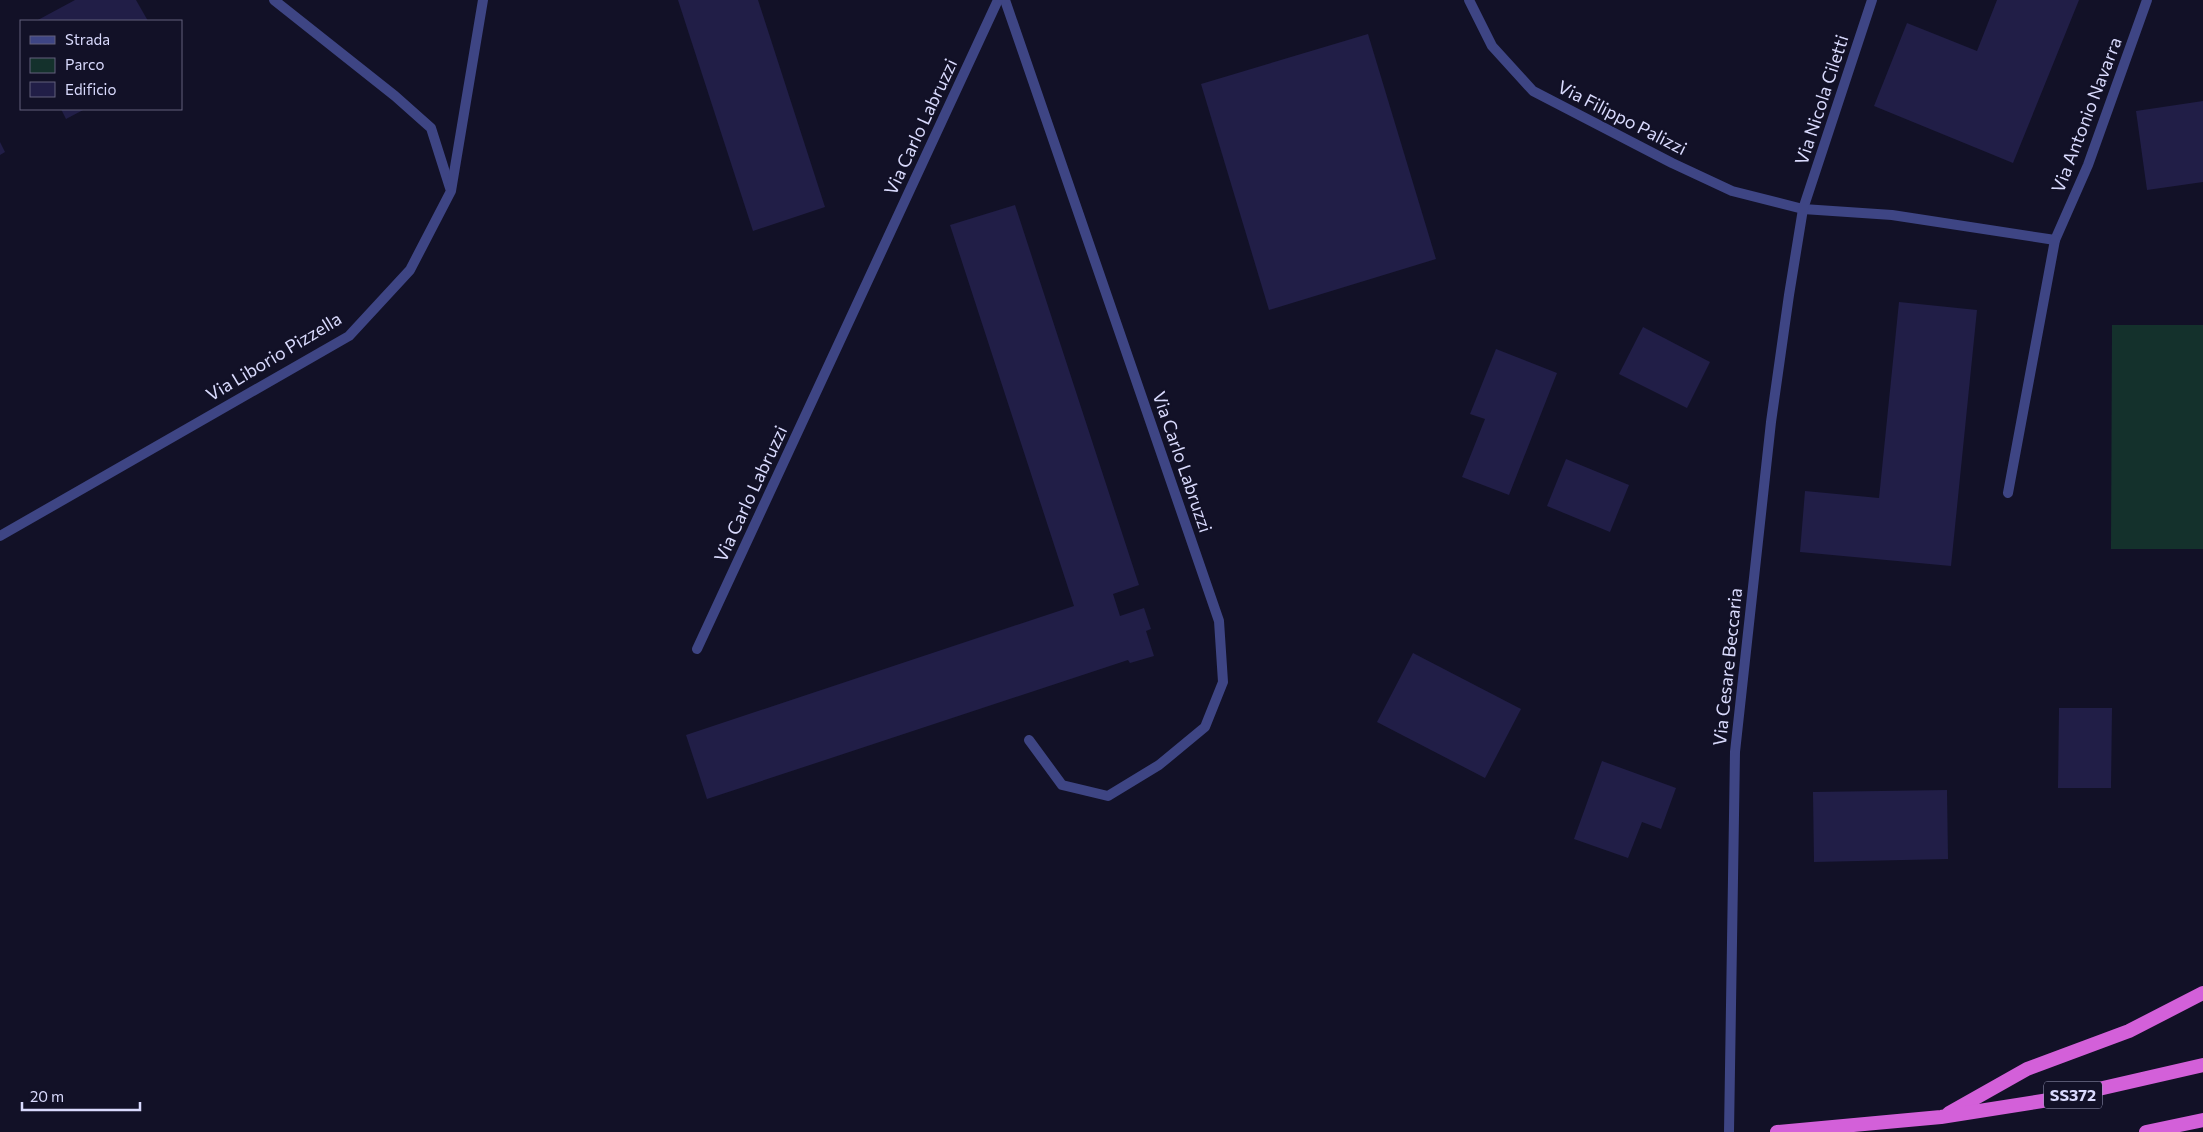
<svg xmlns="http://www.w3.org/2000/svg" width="2203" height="1132" font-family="Commissioner,sans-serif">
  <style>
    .green { fill: #14312c }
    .building { fill: #211e47 }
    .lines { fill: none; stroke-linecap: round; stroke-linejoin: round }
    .minor { stroke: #3e4584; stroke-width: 10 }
    .trunk { stroke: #d360d9; stroke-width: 14 }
    .labels { text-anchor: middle; stroke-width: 4.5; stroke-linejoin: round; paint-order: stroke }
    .shield { fill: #121127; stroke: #9d9ebd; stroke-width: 1 }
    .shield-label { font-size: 16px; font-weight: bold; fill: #d9dafd }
    .street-label { font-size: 18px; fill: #d9dafd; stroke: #121127 }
  </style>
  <rect width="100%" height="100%" fill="#121127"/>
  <polygon class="green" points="2112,325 2203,325 2203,549 2111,549"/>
  <g class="building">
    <polygon points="75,0 136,0 148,21 36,21"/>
    <polygon points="678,0 758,0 825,207 753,231"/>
    <polygon points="1997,0 2079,0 2013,163 1874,106 1907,23 1977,51"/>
    <polygon points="1368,34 1436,259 1269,310 1201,84"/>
    <polygon points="2203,101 2203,182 2147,190 2136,111"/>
    <polygon points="61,109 85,109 66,119"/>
    <polygon points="0,142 5,152 0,155"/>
    <polygon points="1015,205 1139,585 1113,594 1120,616 1144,608 1151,629 1146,631 1154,656 1130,663 1128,660 707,799 686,735 1074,606 950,225"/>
    <polygon points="1899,302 1977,310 1951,566 1800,552 1805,491 1879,498"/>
    <polygon points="1643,327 1710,362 1687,408 1619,374"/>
    <polygon points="1496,349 1557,373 1509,495 1462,477 1485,419 1470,414"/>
    <polygon points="1566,459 1629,485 1610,532 1547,506"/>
    <polygon points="1413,653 1521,709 1485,778 1377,722"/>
    <polygon points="2059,708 2112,708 2111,788 2058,788"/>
    <polygon points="1602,761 1676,788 1661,829 1642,822 1628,858 1574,839"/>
    <polygon points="1947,790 1948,859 1814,862 1813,792"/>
  </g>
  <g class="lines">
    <g class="minor">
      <polyline points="274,0 395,96 431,128 450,188"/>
      <polyline points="1005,0 1219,621 1223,682 1205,727 1159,765 1108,796 1062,785 1029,740"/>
      <polyline points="1469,0 1492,46 1533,91 1672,163 1732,191 1803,209 1892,215 2055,240 2088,165 2147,0"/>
      <polyline points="2008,493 2055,240"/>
      <polyline points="0,536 349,336 410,270 451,191 483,0"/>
      <polyline points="697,649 998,0"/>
      <polyline points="1729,1132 1735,752 1771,422 1789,295 1803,209 1872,0"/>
    </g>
    <g class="trunk">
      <polyline points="1949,1113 2027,1069 2129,1031 2203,993"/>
      <polyline points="1777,1132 1941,1117 2055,1099 2203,1065"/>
      <polyline points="2146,1132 2203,1120"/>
    </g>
  </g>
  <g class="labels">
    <rect class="shield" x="2044" y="1081.5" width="58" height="27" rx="4"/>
    <g class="shield-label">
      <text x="2073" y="1101">SS372</text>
    </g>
    <g class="street-label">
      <text transform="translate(1822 100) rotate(-72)" y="6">Via Nicola Ciletti</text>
      <text transform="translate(2087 115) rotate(-69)" y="6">Via Antonio Navarra</text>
      <text transform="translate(1622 118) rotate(27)" y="6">Via Filippo Palizzi</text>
      <text transform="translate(921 127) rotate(-65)" y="6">Via Carlo Labruzzi</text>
      <text transform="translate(274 357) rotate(-31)" y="6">Via Liborio Pizzella</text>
      <text transform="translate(1182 462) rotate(71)" y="6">Via Carlo Labruzzi</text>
      <text transform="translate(751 494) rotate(-65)" y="6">Via Carlo Labruzzi</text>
      <text transform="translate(1728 667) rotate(-84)" y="6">Via Cesare Beccaria</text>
    </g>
  </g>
  <rect x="20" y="20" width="162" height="90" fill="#121127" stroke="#62617d"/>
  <rect x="30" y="36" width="25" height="8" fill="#3e4584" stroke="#62617d"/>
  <text x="65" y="45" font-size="15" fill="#d9dafd">Strada</text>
  <rect x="30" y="58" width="25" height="15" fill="#14312c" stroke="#62617d"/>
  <text x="65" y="70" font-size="15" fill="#d9dafd">Parco</text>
  <rect x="30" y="82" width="25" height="15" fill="#211e47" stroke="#62617d"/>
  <text x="65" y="95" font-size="15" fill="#d9dafd">Edificio</text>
  <path d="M22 1102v8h118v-8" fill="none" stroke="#d9dafd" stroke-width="2.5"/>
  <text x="30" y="1102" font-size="15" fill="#d9dafd" stroke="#121127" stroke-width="4" paint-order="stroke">20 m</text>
</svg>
